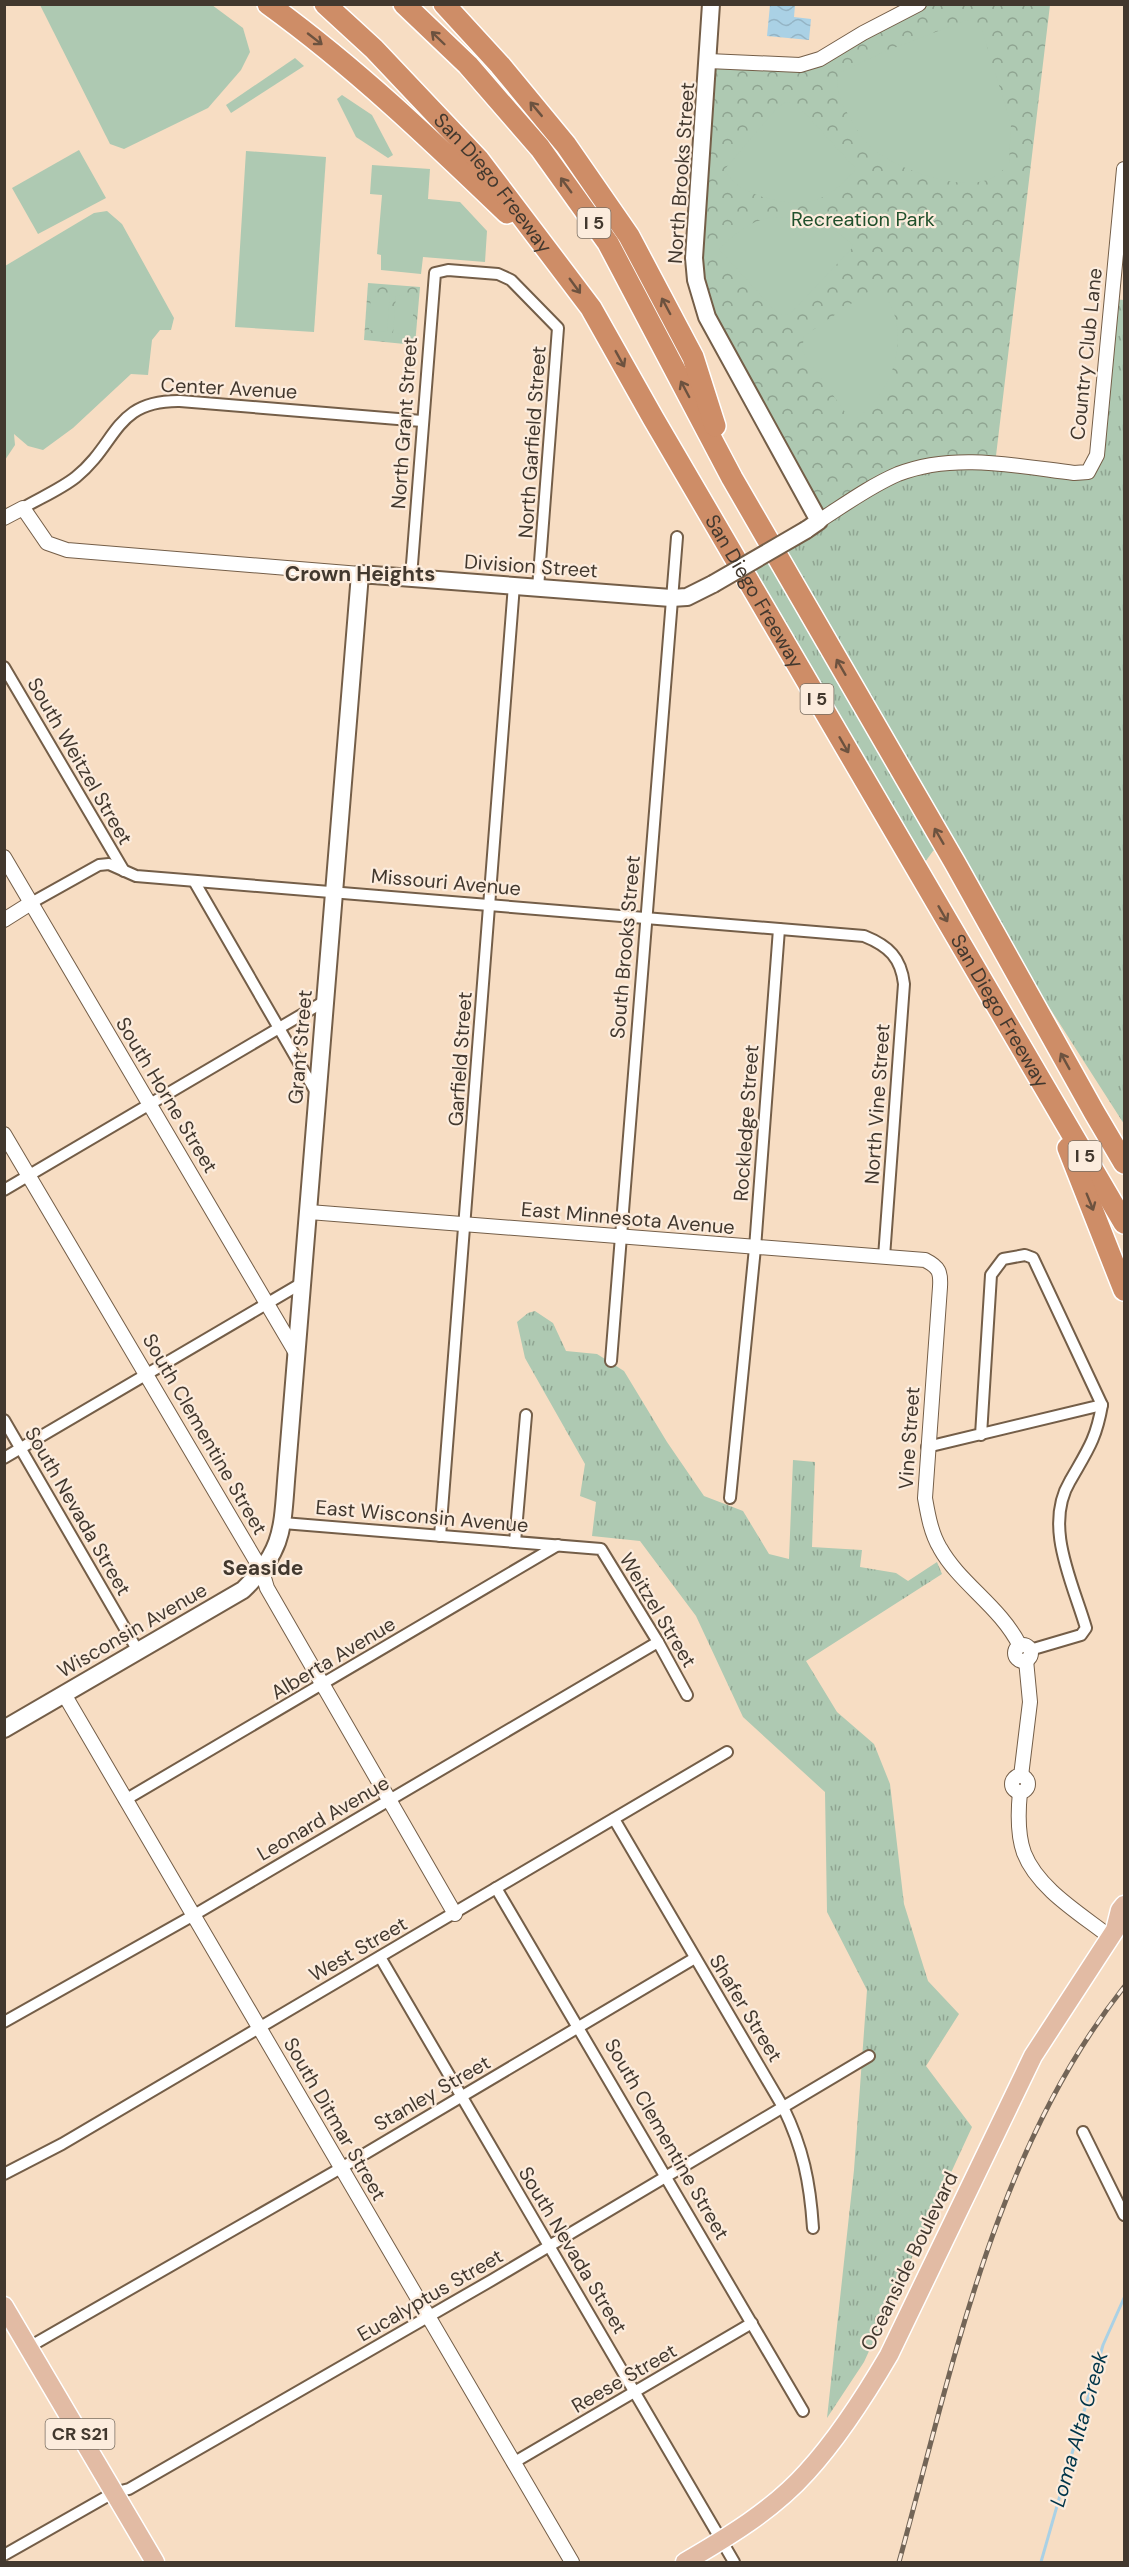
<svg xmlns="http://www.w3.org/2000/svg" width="1129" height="2567" font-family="'DM Sans',sans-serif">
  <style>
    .grass { fill: url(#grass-tufts) }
    .park { fill: url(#park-crowns) }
    .pitch { fill: #aec9b2 }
    .water { fill: url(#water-waves) }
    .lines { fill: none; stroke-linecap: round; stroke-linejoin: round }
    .stream { stroke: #aad1e5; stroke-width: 3 }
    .minor-casing { stroke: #745e48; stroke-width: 14 }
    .tertiary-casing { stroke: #745e48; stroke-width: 16 }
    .secondary-casing { stroke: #745e48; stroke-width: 20 }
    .primary-casing { stroke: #fff; stroke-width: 21 }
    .motorway-casing { stroke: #fff; stroke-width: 24 }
    .minor { stroke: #fff; stroke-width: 10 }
    .tertiary { stroke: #fff; stroke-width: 14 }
    .secondary { stroke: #fff; stroke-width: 16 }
    .primary { stroke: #e2bba4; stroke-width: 18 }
    .motorway { stroke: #ce8d67; stroke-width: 21 }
    .rail-casing { stroke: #736557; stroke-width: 5 }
    .rail { stroke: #fcecdd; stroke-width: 3; stroke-dasharray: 9; stroke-linecap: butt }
    .secondary-bridge-casing { stroke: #745e48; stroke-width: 20; stroke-linecap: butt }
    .secondary-bridge { stroke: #fff; stroke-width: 16 }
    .oneway { stroke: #6c523f }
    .labels { text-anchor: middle; stroke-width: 4.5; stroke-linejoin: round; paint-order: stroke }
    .shield { fill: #fcecdd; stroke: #7a6e62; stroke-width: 1.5 }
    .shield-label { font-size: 18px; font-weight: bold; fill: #42382e }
    .street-label { font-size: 20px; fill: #42382e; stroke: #fcecdd }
    .park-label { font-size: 20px; fill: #20502c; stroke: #fcecdd }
    .neighbourhood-label { font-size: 21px; font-weight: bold; fill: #42382e; stroke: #fcecdd }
    .water-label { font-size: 21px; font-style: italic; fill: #003549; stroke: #fcecdd }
  </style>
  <defs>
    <pattern id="grass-tufts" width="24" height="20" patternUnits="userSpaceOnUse" patternTransform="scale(1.5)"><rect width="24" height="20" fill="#aec9b2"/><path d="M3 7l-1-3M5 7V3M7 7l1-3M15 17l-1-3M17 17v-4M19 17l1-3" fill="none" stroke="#8fa491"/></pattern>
    <pattern id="park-crowns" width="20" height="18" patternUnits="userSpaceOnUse" patternTransform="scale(1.5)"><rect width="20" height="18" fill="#aec9b2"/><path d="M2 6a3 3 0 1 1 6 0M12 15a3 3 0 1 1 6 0" fill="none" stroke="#8fa491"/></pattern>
    <pattern id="water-waves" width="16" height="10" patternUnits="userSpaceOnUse" patternTransform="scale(1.5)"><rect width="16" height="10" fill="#aad1e5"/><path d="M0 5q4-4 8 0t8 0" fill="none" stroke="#94b4c5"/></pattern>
  </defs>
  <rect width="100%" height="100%" fill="#f7ddc3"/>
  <g class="grass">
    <polygon points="1113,299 1124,300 1124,1124 944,843 933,851 915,876 741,571 887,484 929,465 1089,467"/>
    <polygon points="535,1311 553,1323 566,1351 597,1354 624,1371 667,1442 704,1496 743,1511 769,1554 789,1559 793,1460 815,1462 812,1547 862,1550 860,1567 896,1573 908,1581 937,1562 942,1574 806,1661 837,1712 874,1744 890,1784 904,1904 928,1981 959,2014 926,2066 972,2127 864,2362 827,2418 854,2170 867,1990 827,1912 825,1792 743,1717 696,1616 640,1541 592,1536 596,1502 580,1496 585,1464 525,1358 517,1322 528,1313"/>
  </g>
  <g class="park">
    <polygon points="926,5 1050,5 995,464 929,465 814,516 699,282 713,62 821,63"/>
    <polygon points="368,283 420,287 415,345 364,340"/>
  </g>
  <g class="pitch">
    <polygon points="40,5 212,5 243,28 250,52 241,70 208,108 124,149 110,144"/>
    <path d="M 967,20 L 976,22 L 982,30 L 1011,124 L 1009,163 C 1005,167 1001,173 996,176 C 964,195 900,170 874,150 C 864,142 855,127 849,116 C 841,103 834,88 839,73 L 886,51 Z"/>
    <polygon points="295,58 304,66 231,113 226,105"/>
    <polygon points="342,95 372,115 393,155 388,158 356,137 337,99"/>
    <path d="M 786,102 L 796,105 L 801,109 L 856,169 C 846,180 835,192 821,198 C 796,208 762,200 740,187 C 734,183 729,176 724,170 L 777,108 Z"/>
    <polygon points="79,150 106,198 38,234 12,188"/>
    <polygon points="246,151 326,157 314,332 235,327"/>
    <polygon points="372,165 430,169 428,199 460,202 487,231 485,262 423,257 421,274 381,270 381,255 377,254 382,195 370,194"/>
    <polygon points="107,211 122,224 174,318 171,330 160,330 152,340 148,375 131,374 73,428 43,450 28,446 14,434 15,445 5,460 5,266 94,213"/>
    <path d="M 772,217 L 797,218 L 829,225 L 854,246 L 789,315 L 778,314 L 719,249 C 736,233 748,222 772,217 Z"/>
    <path d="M 877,286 C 883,294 891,303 894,313 C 907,355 886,399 852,422 L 802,351 L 804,336 Z"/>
    <polygon points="371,292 390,294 387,332 369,330"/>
    <polygon points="396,295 414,296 412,334 393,333"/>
  </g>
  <polygon class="water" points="770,5 795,5 794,17 811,19 809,40 767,36"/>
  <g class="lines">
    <polyline class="stream" points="1041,2562 1103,2345 1124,2298"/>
    <g class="minor-casing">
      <g id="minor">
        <path d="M 23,508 C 40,498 61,489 76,477 C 118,443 114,400 180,401 L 422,421"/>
        <polyline points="411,577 435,273 448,270 498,274 511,280 558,328 538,588"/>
        <polyline points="4,667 124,871"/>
        <polyline points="194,881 317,1094"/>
        <path d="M 31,903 L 99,865 L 109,864 L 136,876 L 864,936 C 889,946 901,958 904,984 L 884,1257"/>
        <polyline points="4,1190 325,1001"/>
        <polyline points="611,1361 677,537"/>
        <polyline points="4,1420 138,1651"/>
        <polyline points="927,1447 1102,1405 1033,1258 1025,1255 1003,1259 991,1275 981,1435"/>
        <polyline points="4,1458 302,1283"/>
        <polyline points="730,1498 755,1248 779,929"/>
        <polyline points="283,1523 601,1549 658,1642 687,1695"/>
        <polyline points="440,1536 514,585"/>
        <polyline points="515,1542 526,1415"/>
        <path d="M 1030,1650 L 1081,1635 L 1086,1628 C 1073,1583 1043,1526 1070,1481 C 1087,1451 1096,1440 1102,1405"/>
        <polyline points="125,1800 558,1545"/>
        <path d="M 614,1819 L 783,2107 C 803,2148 810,2182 813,2228"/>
        <polyline points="496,1888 803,2411"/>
        <polyline points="380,1957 734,2562"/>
        <polyline points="4,2022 194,1915 658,1642"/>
        <polyline points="1083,2132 1124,2215"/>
        <polyline points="4,2174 62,2144 727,1752"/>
        <polyline points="29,2347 341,2168 695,1958"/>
        <polyline points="513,2463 752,2323"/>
        <polyline points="4,2555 113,2493 129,2489 492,2280 869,2056"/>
      </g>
    </g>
    <g class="tertiary-casing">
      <g id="tertiary">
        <polyline points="708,61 800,65 820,59 863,33 919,4"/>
        <polyline points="4,518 23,508 47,543 67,550 360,574"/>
        <path d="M 819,521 C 844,505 870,486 898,474 C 954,452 1017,466 1074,473 L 1088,472 L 1097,455 L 1124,169"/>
        <polyline points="4,857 296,1353"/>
        <polyline points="4,920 31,903"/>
        <polyline points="4,1134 262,1571 267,1588 455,1914"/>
        <path d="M 309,1212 L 925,1260 C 939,1267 941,1272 940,1287 L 925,1498 C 928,1515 931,1533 940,1548 C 960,1584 1000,1606 1020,1646"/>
        <circle cx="1023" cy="1653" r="8"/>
        <polyline points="64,1694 572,2562"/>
        <circle cx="1020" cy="1784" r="8"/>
        <polyline points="1021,1776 1030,1702 1026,1660"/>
        <path d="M 1020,1792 C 1018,1812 1017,1834 1024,1853 C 1038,1889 1081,1914 1110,1937"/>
      </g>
    </g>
    <g class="secondary-casing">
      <g id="secondary">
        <polyline points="711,4 694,258 696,280 707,317 819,521 806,530"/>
        <path d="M 4,1729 L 243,1590 C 286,1549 282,1526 287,1469 L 360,574 L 671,598 L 687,597 L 713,584"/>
      </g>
    </g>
    <g class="primary-casing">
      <g id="primary">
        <polyline points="4,2306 155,2562"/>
        <path d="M 685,2562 C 728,2537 773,2510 807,2472 C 839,2437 865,2396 889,2355 L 1033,2056 L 1115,1930 L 1120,1910 L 1124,1905"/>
      </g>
    </g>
    <g class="motorway-casing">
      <g id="motorway">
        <path d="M 268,4 C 355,67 430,139 507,213"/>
        <path id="s1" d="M 325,4 L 374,49 L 479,160 L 591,308 L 653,418 L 1124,1223"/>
        <polyline points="404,4 468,65 540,148 608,243 732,478 955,863 1094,1112 1124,1163"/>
        <polyline points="444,4 500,65 566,145 629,236 693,357 715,426"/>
        <polyline points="1068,1148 1124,1290"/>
      </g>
    </g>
    <use href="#minor" class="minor"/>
    <use href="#tertiary" class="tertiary"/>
    <use href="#secondary" class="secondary"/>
    <use href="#primary" class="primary"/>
    <use href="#motorway" class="motorway"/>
    <g class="rail-casing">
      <path id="rail" d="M 899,2562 C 953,2366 995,2150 1124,1987"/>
    </g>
    <use href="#rail" class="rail"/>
    <g class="secondary-bridge-casing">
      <polyline id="secondary-bridge" points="713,584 806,530"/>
    </g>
    <use href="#secondary-bridge" class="secondary-bridge"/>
  </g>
  <defs><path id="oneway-shaft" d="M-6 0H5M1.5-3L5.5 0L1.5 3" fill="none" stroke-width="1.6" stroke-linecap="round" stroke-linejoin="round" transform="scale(1.5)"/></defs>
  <g class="oneway">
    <use href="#oneway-shaft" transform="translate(438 38) rotate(-136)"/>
    <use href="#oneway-shaft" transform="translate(315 39) rotate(38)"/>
    <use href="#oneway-shaft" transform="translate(536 109) rotate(-130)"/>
    <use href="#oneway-shaft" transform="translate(566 185) rotate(-126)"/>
    <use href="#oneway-shaft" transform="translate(575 286) rotate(54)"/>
    <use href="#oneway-shaft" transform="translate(666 306) rotate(-118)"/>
    <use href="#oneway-shaft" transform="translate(620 359) rotate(61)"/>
    <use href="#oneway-shaft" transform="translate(685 389) rotate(-118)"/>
    <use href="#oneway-shaft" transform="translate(841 667) rotate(-120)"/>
    <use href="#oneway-shaft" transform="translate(844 745) rotate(60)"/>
    <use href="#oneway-shaft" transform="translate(939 836) rotate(-120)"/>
    <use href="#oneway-shaft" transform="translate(943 914) rotate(60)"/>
    <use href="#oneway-shaft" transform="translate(1065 1061) rotate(-119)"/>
    <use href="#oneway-shaft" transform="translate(1090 1202) rotate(68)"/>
  </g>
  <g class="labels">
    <g class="shield">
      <rect x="577.5" y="208" width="33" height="30" rx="4.5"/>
      <rect x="800.5" y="684" width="33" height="30" rx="4.5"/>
      <rect x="1068.5" y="1141" width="33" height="30" rx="4.5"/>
      <rect x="45.5" y="2419" width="69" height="30" rx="4.5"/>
    </g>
    <g class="shield-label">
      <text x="594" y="229">I 5</text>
      <text x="817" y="705">I 5</text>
      <text x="1085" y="1162">I 5</text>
      <text x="80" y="2440">CR S21</text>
    </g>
    <g class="street-label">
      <text transform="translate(681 173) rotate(-86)" y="7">North Brooks Street</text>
      <text dy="7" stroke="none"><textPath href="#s1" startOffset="246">San Diego Freeway</textPath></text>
      <text transform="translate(1086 354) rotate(-84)" y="7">Country Club Lane</text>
      <text transform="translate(229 388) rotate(3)" y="7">Center Avenue</text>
      <text transform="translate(404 423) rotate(-86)" y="7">North Grant Street</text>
      <text transform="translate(532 442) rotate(-86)" y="7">North Garfield Street</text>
      <text transform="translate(531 566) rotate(4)" y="7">Division Street</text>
      <text dy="7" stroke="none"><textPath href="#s1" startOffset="732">San Diego Freeway</textPath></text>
      <text transform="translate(80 761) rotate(60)" y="7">South Weitzel Street</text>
      <text transform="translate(446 882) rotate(5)" y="7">Missouri Avenue</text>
      <text transform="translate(625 947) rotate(-85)" y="7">South Brooks Street</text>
      <text dy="7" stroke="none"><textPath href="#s1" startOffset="1218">San Diego Freeway</textPath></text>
      <text transform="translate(300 1047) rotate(-85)" y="7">Grant Street</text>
      <text transform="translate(460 1059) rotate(-86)" y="7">Garfield Street</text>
      <text transform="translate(167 1095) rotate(59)" y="7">South Horne Street</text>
      <text transform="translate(877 1104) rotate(-86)" y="7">North Vine Street</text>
      <text transform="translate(746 1123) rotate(-86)" y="7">Rockledge Street</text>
      <text transform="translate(628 1218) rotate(5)" y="7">East Minnesota Avenue</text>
      <text transform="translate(205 1434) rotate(60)" y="7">South Clementine Street</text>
      <text transform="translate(909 1438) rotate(-86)" y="7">Vine Street</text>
      <text transform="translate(78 1511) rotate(60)" y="7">South Nevada Street</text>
      <text transform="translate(422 1516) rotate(5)" y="7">East Wisconsin Avenue</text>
      <text transform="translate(658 1610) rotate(59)" y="7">Weitzel Street</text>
      <text transform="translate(132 1630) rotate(-30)" y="7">Wisconsin Avenue</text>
      <text transform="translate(333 1658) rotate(-31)" y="7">Alberta Avenue</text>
      <text transform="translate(323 1818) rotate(-30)" y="7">Leonard Avenue</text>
      <text transform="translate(358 1949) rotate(-30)" y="7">West Street</text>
      <text transform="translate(746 2008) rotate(59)" y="7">Shafer Street</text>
      <text transform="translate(432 2093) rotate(-30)" y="7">Stanley Street</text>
      <text transform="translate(335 2119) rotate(60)" y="7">South Ditmar Street</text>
      <text transform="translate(667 2139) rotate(60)" y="7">South Clementine Street</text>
      <text transform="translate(573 2250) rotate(59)" y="7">South Nevada Street</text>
      <text transform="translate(909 2261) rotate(-64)" y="7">Oceanside Boulevard</text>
      <text transform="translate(430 2295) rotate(-30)" y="7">Eucalyptus Street</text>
      <text transform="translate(624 2378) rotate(-30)" y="7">Reese Street</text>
    </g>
    <g class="park-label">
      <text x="863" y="226">Recreation Park</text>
    </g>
    <g class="neighbourhood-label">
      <text x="360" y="581">Crown Heights</text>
      <text x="263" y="1575">Seaside</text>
    </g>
    <g class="water-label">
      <text transform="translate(1079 2429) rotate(-74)" y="7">Loma Alta Creek</text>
    </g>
  </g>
  <rect width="1129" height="2567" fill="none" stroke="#42382e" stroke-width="12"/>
</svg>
